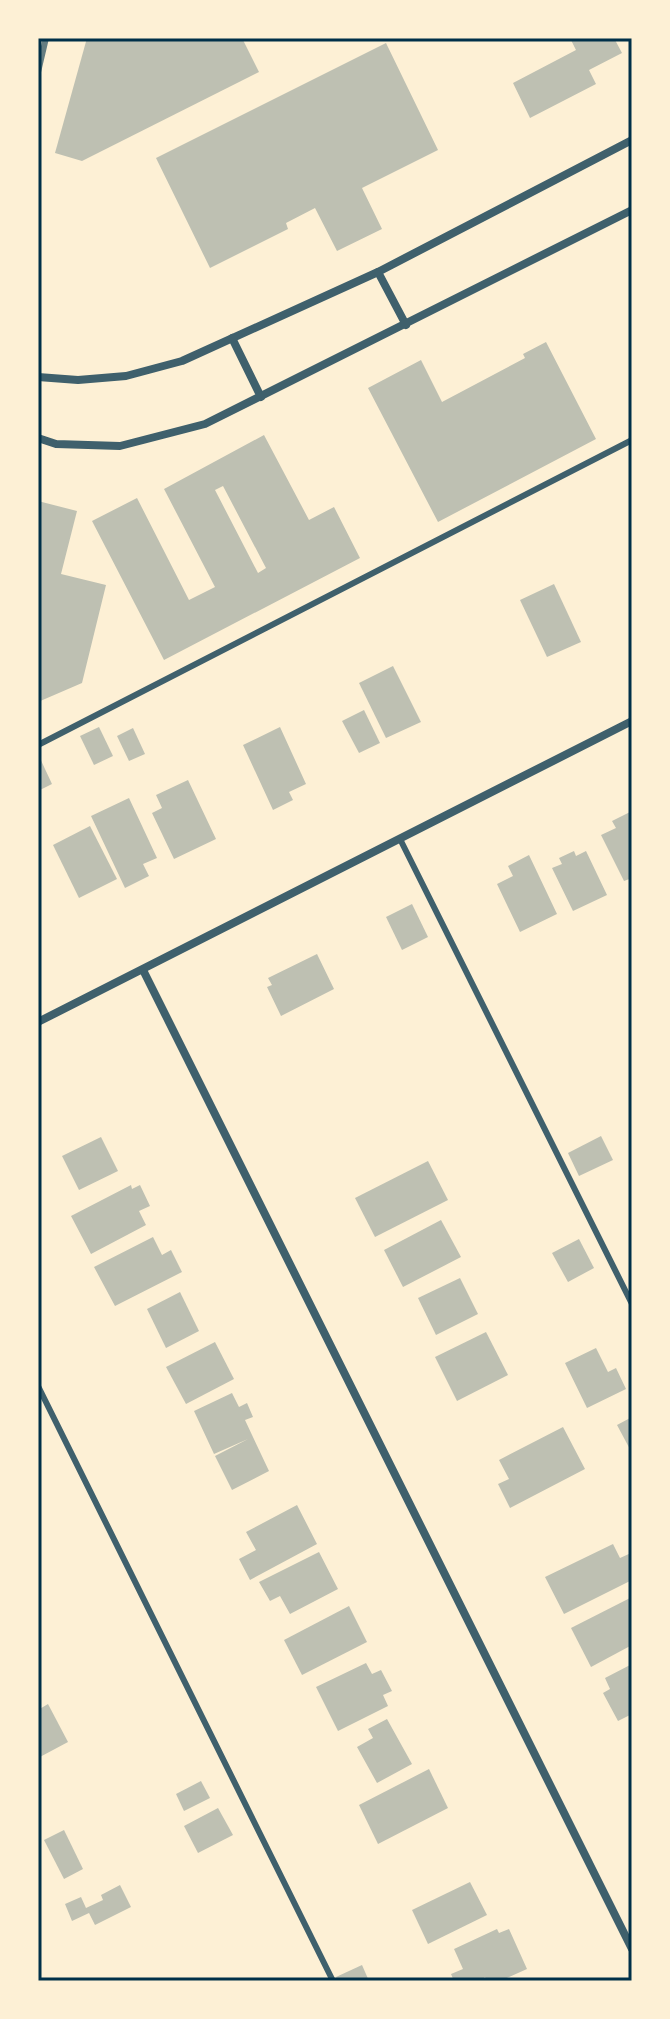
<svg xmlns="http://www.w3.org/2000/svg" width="670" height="2019" font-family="Raleway,sans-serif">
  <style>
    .building { fill: #bec0b2; fill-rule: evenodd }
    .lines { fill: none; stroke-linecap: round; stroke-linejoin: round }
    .service { stroke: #3f606c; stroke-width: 6 }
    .minor { stroke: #3f606c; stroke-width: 8 }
    .rail { stroke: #657d81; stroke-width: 6 }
    .neatline { fill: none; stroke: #003049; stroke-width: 3 }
  </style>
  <rect width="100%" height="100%" fill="#fdf0d5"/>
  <g class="building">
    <polygon points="87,38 242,38 259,72 82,161 55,153"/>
    <polygon points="570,38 614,38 622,53 589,70 596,84 530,118 513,83 576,50"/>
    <polygon points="386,43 438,150 362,188 382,229 337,251 315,208 286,223 288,229 210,268 156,158"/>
    <polygon points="546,342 596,439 438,522 368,388 421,360 442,402 525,358 523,354"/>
    <path d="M 264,435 L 309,520 L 334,507 L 360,558 L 164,660 L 92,521 L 137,498 L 189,600 L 215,587 L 164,489 ZM 223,486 L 266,568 L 258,573 L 215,490 Z"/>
    <polygon points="38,501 77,511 61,574 106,585 82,683 38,702"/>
    <polygon points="554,584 581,642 547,657 520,600"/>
    <polygon points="393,666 421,722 386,738 359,683"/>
    <polygon points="364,710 380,743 359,753 342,721"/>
    <polygon points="99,727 113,756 94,765 80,736"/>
    <polygon points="280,727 306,784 289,792 293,800 273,810 243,745"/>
    <polygon points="133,728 145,754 129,761 117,736"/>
    <polygon points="38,754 52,784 38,791"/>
    <polygon points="188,780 216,839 174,859 152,813 162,808 156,795"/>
    <polygon points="129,798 157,858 143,864 149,876 125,888 91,816"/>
    <polygon points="632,811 632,878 624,881 601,835 616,828 612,821"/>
    <polygon points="90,826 117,879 79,898 53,845"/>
    <polygon points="574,851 576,856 586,851 607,895 573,911 552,868 562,864 559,858"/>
    <polygon points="529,855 557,914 520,932 497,884 513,876 508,866"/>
    <polygon points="412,904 428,937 402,950 386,917"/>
    <polygon points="317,954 334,989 281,1016 267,987 272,985 268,978"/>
    <polygon points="601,1136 613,1160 579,1176 568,1153"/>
    <polygon points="101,1137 118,1171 79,1190 62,1156"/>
    <polygon points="428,1161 448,1200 375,1237 355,1198"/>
    <polygon points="131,1185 132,1189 140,1185 150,1206 139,1211 146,1225 91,1254 71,1216"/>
    <polygon points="441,1220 461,1257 403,1287 384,1250"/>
    <polygon points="153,1237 162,1255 171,1250 182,1272 115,1306 94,1267"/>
    <polygon points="579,1239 594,1268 568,1282 552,1253"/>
    <polygon points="460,1278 478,1314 436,1335 418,1298"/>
    <polygon points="180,1292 199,1331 166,1348 147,1309"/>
    <polygon points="486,1332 508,1375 457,1401 435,1357"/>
    <polygon points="215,1342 234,1379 186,1404 166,1367"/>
    <polygon points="596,1348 608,1372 616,1368 626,1389 587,1408 565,1363"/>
    <polygon points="232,1393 239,1407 247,1403 253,1417 245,1420 269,1471 232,1490 215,1456 248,1439 214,1454 194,1411"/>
    <polygon points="632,1417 632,1453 617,1425"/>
    <polygon points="563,1427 585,1469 510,1508 498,1484 509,1479 499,1460"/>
    <polygon points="297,1505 317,1544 250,1580 239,1559 256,1550 246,1532"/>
    <polygon points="613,1544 620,1558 631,1553 632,1580 564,1614 545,1577"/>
    <polygon points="319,1552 338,1589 290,1614 280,1596 270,1601 259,1582"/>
    <polygon points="632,1597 632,1645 591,1667 571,1628"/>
    <polygon points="349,1606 367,1642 302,1675 284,1640"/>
    <polygon points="366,1663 372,1674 381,1670 392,1691 383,1695 388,1706 338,1731 316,1687"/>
    <polygon points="632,1664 632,1714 618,1721 603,1693 610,1689 605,1678"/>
    <polygon points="48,1704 68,1742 38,1758 38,1710"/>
    <polygon points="387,1719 412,1764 377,1783 357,1747 373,1738 368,1729"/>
    <polygon points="429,1769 448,1808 378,1844 359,1805"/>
    <polygon points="201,1781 210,1798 184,1811 176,1794"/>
    <polygon points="218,1808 233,1835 198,1853 184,1826"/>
    <polygon points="64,1830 83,1869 64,1879 44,1840"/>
    <polygon points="470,1882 487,1915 428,1944 412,1910"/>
    <polygon points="120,1885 131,1907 95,1925 89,1913 72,1921 65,1904 81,1897 86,1908 103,1900 101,1895"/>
    <polygon points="497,1929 499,1933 509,1929 527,1969 500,1981 487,1981 485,1977 481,1981 454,1981 451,1974 463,1969 454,1949"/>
    <polygon points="362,1965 369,1981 338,1981 336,1977"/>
  </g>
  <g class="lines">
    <g class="service">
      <polyline points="38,745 632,440"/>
      <polyline points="400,839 632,1304"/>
      <polyline points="38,1386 333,1981"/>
    </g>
    <g class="minor">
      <polyline points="378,272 406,325"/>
      <polyline points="232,338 261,397"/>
      <polyline points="38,377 78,380 126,376 182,361 378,272 632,140"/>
      <polyline points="38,438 56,444 120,446 205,424 632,210"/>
      <polyline points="143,970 632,1949"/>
      <polyline points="38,1022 632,721"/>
    </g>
    <polyline class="rail" points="38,72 46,38"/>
  </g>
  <rect width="670" height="2019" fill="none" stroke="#fdf0d5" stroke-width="80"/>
  <rect x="40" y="40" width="590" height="1939" class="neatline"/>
</svg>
